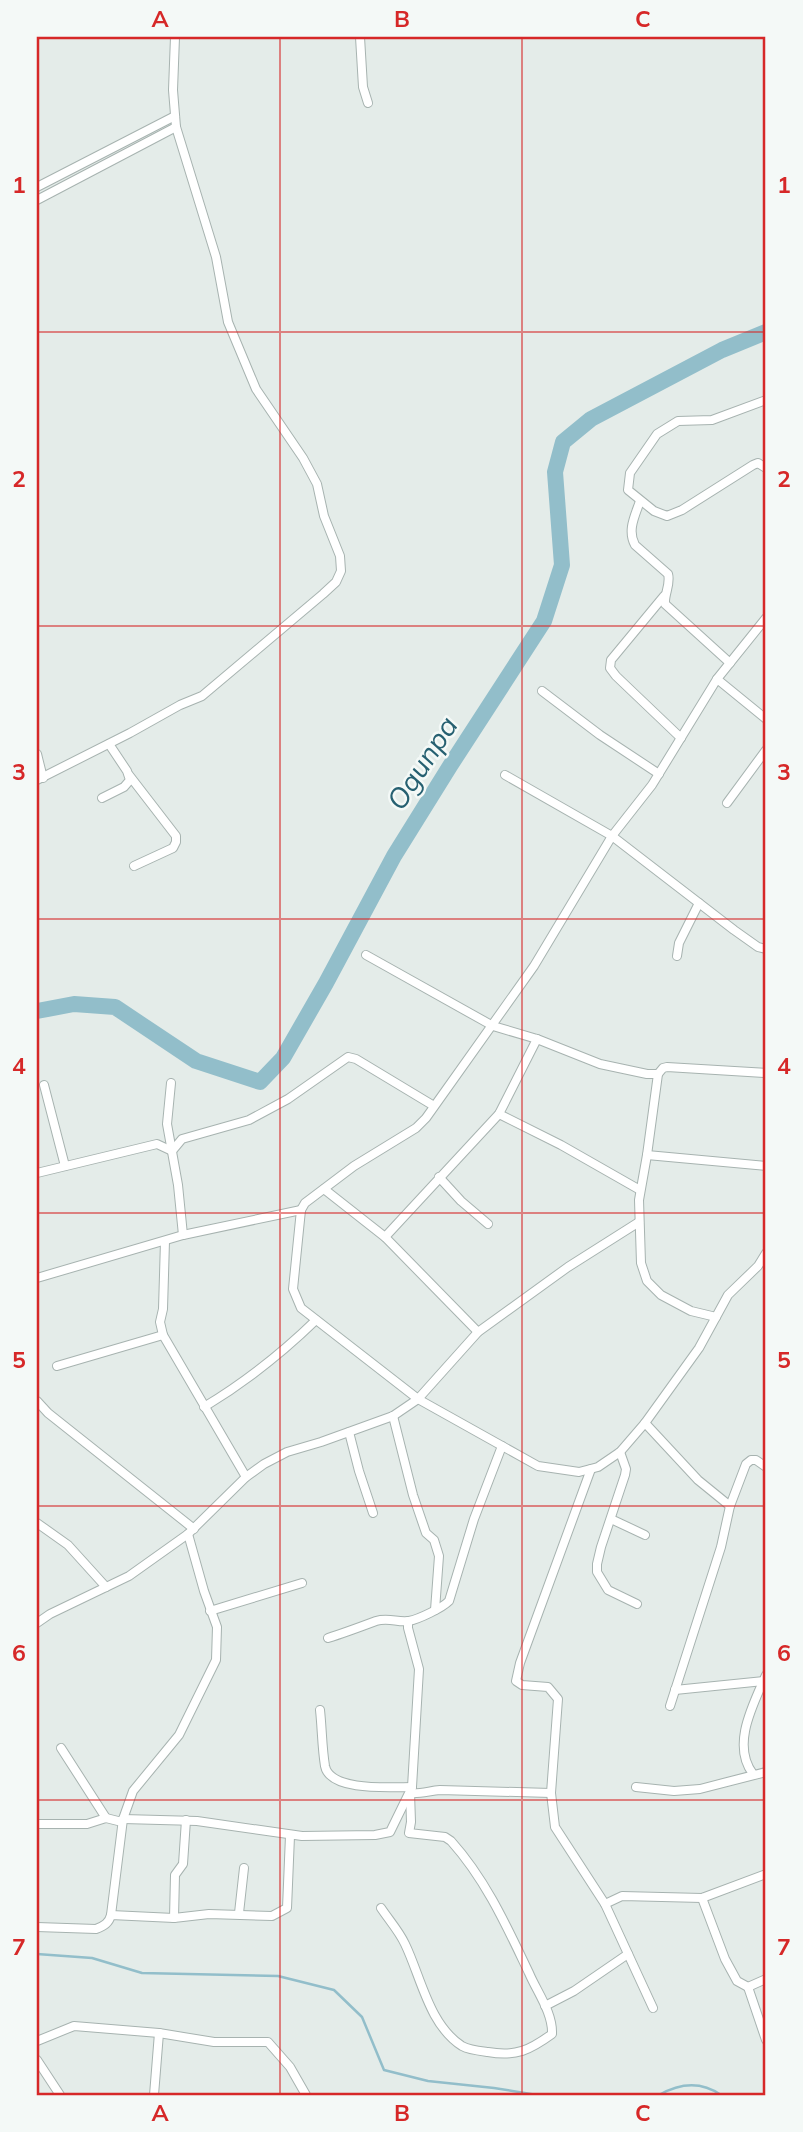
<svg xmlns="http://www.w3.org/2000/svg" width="803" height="2132" font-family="Mulish,sans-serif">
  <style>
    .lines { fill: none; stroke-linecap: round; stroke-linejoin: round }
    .stream { stroke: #92beca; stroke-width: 2.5 }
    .river { stroke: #92beca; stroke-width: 16 }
    .minor-casing { stroke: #a7b3b0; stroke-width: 10 }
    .minor { stroke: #fff; stroke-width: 8 }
    .grid { fill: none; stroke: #d62828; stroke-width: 2; stroke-opacity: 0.55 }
    .labels { text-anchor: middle; stroke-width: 5; stroke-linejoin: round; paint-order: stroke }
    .water-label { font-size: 28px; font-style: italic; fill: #266071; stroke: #f4f9f7 }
    .neatline { fill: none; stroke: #d62828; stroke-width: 2.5 }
    .grid-label { font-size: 23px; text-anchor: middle; font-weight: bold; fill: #d62828 }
  </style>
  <rect width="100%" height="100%" fill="#e4ece9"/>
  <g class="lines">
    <g class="stream">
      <polyline points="37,1954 92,1958 142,1973 278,1976 334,1990 362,2017 384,2070 428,2081 494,2088 537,2095"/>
      <path d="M 659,2095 C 680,2083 701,2081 721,2095"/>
    </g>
    <polyline class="river" points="37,1011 74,1004 115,1007 196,1061 260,1082 283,1058 326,983 394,856 450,766 544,621 562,565 555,472 563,442 591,419 722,350 766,332"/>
    <g class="minor-casing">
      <g id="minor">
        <polyline points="360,37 363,87 368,103"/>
        <polyline points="37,187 175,116"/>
        <polyline points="37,200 176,127"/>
        <polyline points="766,400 712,420 678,421 657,434 630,473 628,490 654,511 667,516 682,510 753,465 758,463 766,468"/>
        <path d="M 640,501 C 635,516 627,530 635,545 L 668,574 C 671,584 664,594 665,604 L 730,663"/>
        <polyline points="664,596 611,660 610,668 616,676 681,738"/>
        <polyline points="766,618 717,679 652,785 612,836 534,966 426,1118 416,1128 354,1166 305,1203 301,1210 293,1289 301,1308 418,1399 538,1466 579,1472 598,1467 620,1452 645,1423 699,1348 728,1295 758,1266 766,1253"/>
        <polyline points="717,679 766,719"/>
        <polyline points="542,691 600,735 659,774"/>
        <polyline points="37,754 43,778"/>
        <polyline points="129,775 176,836 176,842 173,848 134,866"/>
        <polyline points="505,775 612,836 734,930 758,947 766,949"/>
        <polyline points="37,780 130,733 180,705 202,696 323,594 336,582 341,571 340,556 324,516 317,484 303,458 256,389 228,322 216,257 176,127 173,90 175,37"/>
        <polyline points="102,798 124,787 130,780 127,771 109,744"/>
        <polyline points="727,803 766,750"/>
        <polyline points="366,955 493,1026 537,1039 600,1064 647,1074 658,1074 663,1068 667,1067 766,1073"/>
        <polyline points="677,956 679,943 699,903"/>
        <polyline points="658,1074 647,1155 639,1200 641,1263 647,1281 661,1295 691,1311 716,1317"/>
        <polyline points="171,1083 167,1124 178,1185 183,1235"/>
        <polyline points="44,1085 65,1166"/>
        <polyline points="499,1114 561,1145 640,1190"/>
        <polyline points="647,1155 766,1166"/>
        <polyline points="37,1173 157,1144 172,1151 182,1139 249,1120 288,1099 348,1057 356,1059 434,1106"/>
        <polyline points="439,1177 461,1201 488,1224"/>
        <polyline points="324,1189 385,1237 478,1332"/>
        <polyline points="385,1237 499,1114 537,1039"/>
        <polyline points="165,1241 163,1309 160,1322 163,1335 246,1477"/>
        <polyline points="37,1278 183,1235 301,1210"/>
        <polyline points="57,1366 163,1335"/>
        <polyline points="37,1401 48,1413 194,1529"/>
        <path d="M 204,1407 C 247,1381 280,1355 316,1320"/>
        <polyline points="393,1416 413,1495 426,1533 434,1540 439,1556 435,1610"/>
        <polyline points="645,1423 698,1480 730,1506"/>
        <polyline points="349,1432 359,1471 373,1513"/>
        <polyline points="620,1452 626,1469 625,1475 601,1547 597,1564 597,1572 608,1590 637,1604"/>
        <polyline points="591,1469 520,1663 516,1681 522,1685 548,1687 558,1699 551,1793 555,1827 605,1904 653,2008"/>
        <polyline points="611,1519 645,1535"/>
        <polyline points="37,1523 68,1545 106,1587"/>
        <polyline points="210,1611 302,1583"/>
        <polyline points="37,1623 50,1614 129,1576 188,1534 246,1477 264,1464 287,1452 321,1442 393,1416 418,1399 478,1332 568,1267 639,1222"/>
        <path d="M 328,1638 C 344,1633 360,1627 376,1621 C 389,1617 398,1623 409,1621 C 419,1619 442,1608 449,1601 L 474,1519 L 502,1446"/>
        <polyline points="675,1690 764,1681"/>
        <polyline points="670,1706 721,1547 730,1506 746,1464 751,1460 756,1460 766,1467"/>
        <path d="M 320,1710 C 322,1728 322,1748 325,1766 C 330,1792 392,1787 412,1787"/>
        <polyline points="61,1748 106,1818"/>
        <path d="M 753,1774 C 731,1745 753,1705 766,1675"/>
        <polyline points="636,1787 674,1791 700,1789 766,1772"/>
        <path d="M 410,1793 C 420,1794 429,1791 440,1790 L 551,1793"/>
        <polyline points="123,1819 197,1821 302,1836 375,1835 390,1832 412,1787 419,1669 408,1628 408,1621"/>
        <polyline points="39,1824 87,1824 106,1818 122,1822"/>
        <polyline points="702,1898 725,1959 737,1981 748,1987"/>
        <polyline points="605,1904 622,1896 702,1898 766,1874"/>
        <path d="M 381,1908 C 389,1920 399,1931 405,1944 C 421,1977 429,2025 462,2046 C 469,2050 480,2051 488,2052 C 516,2057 530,2050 552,2034 C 553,2013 537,1992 529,1973 C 507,1927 486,1880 451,1841 L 445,1837 L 409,1833 L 411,1822 L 410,1793"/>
        <polyline points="239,1913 244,1868"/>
        <polyline points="111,1915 123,1819 133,1791 179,1735 216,1660 217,1627 204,1591 188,1534"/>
        <polyline points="174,1918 175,1875 183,1864 186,1820"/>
        <path d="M 37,1927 L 96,1929 C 104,1926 109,1923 111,1915 L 174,1918 L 209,1914 L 272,1916 L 287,1908 L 290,1836"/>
        <polyline points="545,2006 574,1991 628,1954"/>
        <polyline points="766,2040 748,1987 766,1979"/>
        <polyline points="37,2041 74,2026 159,2033 214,2042 268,2042 290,2067 306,2095"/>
        <polyline points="37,2060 60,2095"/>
        <polyline points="154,2095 159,2033"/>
      </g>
    </g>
    <use href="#minor" class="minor"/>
  </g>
  <path class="grid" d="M 280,37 L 280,2095M 522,37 L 522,2095M 37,332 L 766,332M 37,626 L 766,626M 37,919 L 766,919M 37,1213 L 766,1213M 37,1506 L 766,1506M 37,1800 L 766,1800"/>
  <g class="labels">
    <g class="water-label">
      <text transform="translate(422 763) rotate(-57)" y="10">Ogunpa</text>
    </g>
  </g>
  <rect width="803" height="2132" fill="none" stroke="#f4f9f7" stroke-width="77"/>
  <rect x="38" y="38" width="726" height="2056" class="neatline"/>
  <g class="grid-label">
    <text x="160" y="27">A</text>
    <text x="402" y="27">B</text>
    <text x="643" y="27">C</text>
    <text x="19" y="193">1</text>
    <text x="784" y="193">1</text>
    <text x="19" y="487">2</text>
    <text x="784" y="487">2</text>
    <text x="19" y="780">3</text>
    <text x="784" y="780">3</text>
    <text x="19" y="1074">4</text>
    <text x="784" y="1074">4</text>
    <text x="19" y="1368">5</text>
    <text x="784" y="1368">5</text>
    <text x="19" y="1661">6</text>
    <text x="784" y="1661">6</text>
    <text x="19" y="1955">7</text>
    <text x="784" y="1955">7</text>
    <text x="160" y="2121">A</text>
    <text x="402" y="2121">B</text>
    <text x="643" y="2121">C</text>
  </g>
</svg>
